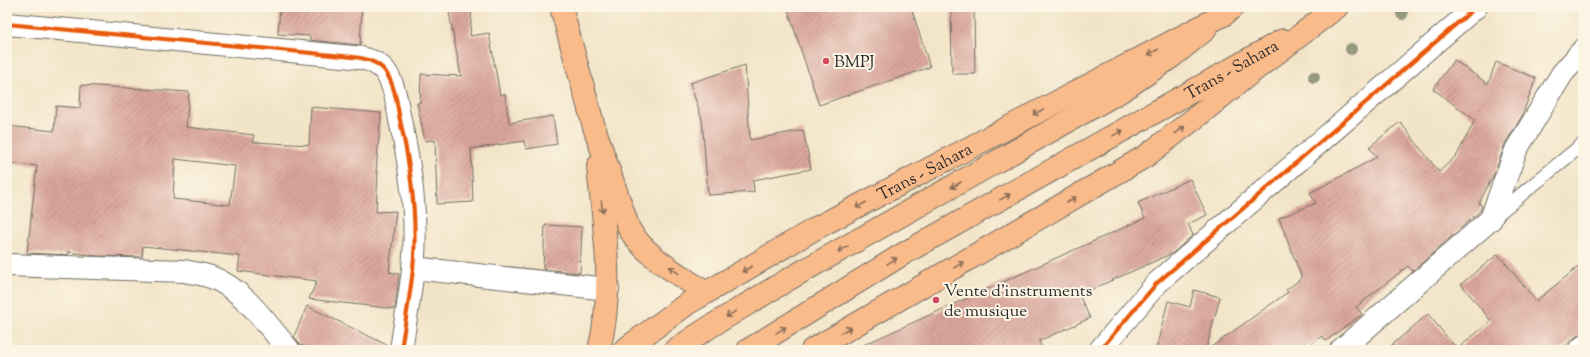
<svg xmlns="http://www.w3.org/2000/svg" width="1590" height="357" font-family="'Sorts Mill Goudy',serif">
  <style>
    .building { fill: url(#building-hatch); fill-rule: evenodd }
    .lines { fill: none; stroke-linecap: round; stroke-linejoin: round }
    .lane-casing { stroke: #716c62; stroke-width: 15 }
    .street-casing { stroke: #716c62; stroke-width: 24 }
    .primary-casing { stroke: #716c62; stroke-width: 24 }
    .highway-casing { stroke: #716c62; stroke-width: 24 }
    .lane { stroke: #fff; stroke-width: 13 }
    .street { stroke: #fff; stroke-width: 22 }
    .primary { stroke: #fabb8b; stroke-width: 22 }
    .highway { stroke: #fabb8b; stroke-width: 22 }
    .cycleway-casing { stroke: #fcf5e5; stroke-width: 6 }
    .cycleway { stroke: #e8590c; stroke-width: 4 }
    .tree { fill: #959980 }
    .oneway { stroke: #886c56 }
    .poi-dot { fill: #d1495b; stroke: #fcf5e5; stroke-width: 1.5 }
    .labels { text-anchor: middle; stroke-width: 4; stroke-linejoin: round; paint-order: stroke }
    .poi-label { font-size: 17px; fill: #2b2b2b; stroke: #fcf5e5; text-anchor: start }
    .street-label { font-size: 17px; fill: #2b2b2b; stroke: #fcf5e5 }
  </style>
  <defs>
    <pattern id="building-hatch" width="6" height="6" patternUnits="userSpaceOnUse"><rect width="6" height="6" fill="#dba69b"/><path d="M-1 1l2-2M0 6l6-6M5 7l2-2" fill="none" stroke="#b2877f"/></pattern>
  </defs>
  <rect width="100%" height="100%" fill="#fcf5e5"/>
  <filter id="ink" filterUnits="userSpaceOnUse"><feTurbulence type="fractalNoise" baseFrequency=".025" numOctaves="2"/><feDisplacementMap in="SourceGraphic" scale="8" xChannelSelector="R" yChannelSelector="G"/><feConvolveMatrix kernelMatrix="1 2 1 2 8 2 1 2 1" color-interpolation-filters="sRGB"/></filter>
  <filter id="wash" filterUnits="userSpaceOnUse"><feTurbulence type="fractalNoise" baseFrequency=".012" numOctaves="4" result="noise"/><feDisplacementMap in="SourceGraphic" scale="16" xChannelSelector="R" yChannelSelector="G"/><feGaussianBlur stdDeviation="0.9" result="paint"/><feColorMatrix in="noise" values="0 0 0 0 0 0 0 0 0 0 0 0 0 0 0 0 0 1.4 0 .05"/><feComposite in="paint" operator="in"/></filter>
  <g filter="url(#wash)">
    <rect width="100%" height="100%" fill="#f2e4c7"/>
    <g id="blocks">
      <g class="building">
        <polygon points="280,7 362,7 360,45 310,40 310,36 278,34"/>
        <polygon points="448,7 472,7 470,36 489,33 500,95 505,94 509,123 553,116 557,144 526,149 524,141 471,149 473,202 437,204 435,140 425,141 417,103 420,103 421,74 461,76"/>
        <polygon points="787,7 911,7 930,67 819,105"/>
        <polygon points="951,7 974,7 975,74 952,74"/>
        <polygon points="1454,60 1488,84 1496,62 1536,78 1522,116 1505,144 1496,170 1479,203 1482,206 1480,211 1413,271 1408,266 1356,307 1362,314 1326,341 1322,336 1303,350 1207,350 1288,292 1286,290 1302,278 1279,218 1316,203 1310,193 1377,157 1369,147 1400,122 1439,172 1457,155 1475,120 1433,89"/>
        <polygon points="745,65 750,140 803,130 811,169 753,180 754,192 708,195 702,119 690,83"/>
        <path d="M 81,85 L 189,92 L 186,127 L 254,135 L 253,142 L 309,145 L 311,107 L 381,113 L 376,172 L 378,172 L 376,212 L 396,211 L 389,272 L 399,274 L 395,309 L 309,299 L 317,281 L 238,271 L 240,256 L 143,246 L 142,257 L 96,256 L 69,252 L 68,255 L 27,253 L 37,166 L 7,163 L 7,126 L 54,131 L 56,106 L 80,108 ZM 175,159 L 235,166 L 230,205 L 173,199 Z"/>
        <polygon points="1190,179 1207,215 1188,224 1193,235 1173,253 1079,295 1090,318 1039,341 1043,350 852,350 1145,218 1138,203"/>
        <polygon points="545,225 582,227 580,273 543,269"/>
        <polygon points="1498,254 1536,301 1583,263 1583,333 1574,338 1561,350 1386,350 1428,314 1457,349 1491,321 1461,284"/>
        <polygon points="1194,290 1220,297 1206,350 1156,350 1168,301 1190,307"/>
        <polygon points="307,306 389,346 389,350 313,350 300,345 294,336"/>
      </g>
    </g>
  </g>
  <g filter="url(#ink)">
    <use href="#blocks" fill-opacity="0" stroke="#716c62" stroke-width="1"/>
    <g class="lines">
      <g class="lane-casing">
        <polyline id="lane" points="1495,216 1583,144"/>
      </g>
      <g class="street-casing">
        <g id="street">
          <path d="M 7,24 L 353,57 C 365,58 377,61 385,71 C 395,85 397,104 400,120 C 411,168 418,220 413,269 C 410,296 405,323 401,350"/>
          <path d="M 7,265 L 184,271 C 193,273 202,274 211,277 C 245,290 266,324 289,350"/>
          <polyline points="413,268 608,289"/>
          <polyline points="1100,350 1157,283 1476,7"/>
          <polyline points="1341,350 1491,219 1516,150 1562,74 1583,50"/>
          <polyline points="1580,350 1583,347"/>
        </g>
      </g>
      <g class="primary-casing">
        <g id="primary">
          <path d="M 561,7 L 594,127 L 629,229 C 647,258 679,274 706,293"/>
          <path d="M 598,166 C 604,230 615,286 599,350"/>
          <polyline points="675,350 708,328 789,279 1123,90 1173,56 1205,30"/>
          <path id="s1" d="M 748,350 L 903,254 L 1283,40"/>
        </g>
      </g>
      <g class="highway-casing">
        <g id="highway">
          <path id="s2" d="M 624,350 L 687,304 L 818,227 L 1225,14 L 1233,7"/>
          <polyline points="812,350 1146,156 1204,111 1247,76 1337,7"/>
        </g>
      </g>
      <use href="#lane" class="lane"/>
      <use href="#street" class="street"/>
      <use href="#primary" class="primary"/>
      <use href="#highway" class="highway"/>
      <g class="cycleway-casing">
        <g id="cycleway">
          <path d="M 7,24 L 353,57 C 365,58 377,61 385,71 C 395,85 397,104 400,120 C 411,168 418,220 413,269 C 410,296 405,323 401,350"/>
          <polyline points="1100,350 1157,283 1476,7"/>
        </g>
      </g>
      <use href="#cycleway" class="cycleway"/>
    </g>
    <g class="tree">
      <circle cx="1402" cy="14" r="6"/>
      <circle cx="1351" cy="49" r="6"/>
      <circle cx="1314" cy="77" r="6"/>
    </g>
    <defs><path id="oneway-shaft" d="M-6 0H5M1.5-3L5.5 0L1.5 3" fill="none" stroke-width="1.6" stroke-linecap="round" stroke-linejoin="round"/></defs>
    <g class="oneway">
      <use href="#oneway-shaft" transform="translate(1153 52) rotate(152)"/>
      <use href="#oneway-shaft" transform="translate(1038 112) rotate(152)"/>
      <use href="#oneway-shaft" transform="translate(1180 130) rotate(-38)"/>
      <use href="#oneway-shaft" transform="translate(1118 133) rotate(-29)"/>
      <use href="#oneway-shaft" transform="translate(956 185) rotate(150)"/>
      <use href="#oneway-shaft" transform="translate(1005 197) rotate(-29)"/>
      <use href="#oneway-shaft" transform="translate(1071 200) rotate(-30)"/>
      <use href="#oneway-shaft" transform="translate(861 205) rotate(152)"/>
      <use href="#oneway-shaft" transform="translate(602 207) rotate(84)"/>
      <use href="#oneway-shaft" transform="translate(843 249) rotate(150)"/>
      <use href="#oneway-shaft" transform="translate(892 261) rotate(-32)"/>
      <use href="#oneway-shaft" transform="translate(959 265) rotate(-30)"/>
      <use href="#oneway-shaft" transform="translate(747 269) rotate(150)"/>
      <use href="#oneway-shaft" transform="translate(674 270) rotate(-144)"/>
      <use href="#oneway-shaft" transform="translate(731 314) rotate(149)"/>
      <use href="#oneway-shaft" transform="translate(781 330) rotate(-32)"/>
      <use href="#oneway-shaft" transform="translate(846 330) rotate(-30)"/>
    </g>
  </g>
  <g class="poi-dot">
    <circle cx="826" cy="61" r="4"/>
    <circle cx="936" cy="300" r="4"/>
  </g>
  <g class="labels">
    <g class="poi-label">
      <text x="834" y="67">BMPJ</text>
      <text x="944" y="296">Vente d'instruments<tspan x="944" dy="20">de musique</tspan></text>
    </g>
    <g class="street-label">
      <text dy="6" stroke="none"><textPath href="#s1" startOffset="559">Trans - Sahara</textPath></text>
      <text dy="6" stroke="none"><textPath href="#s2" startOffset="350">Trans - Sahara</textPath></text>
    </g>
  </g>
  <rect width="1590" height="357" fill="none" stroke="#fcf5e5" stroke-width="24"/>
</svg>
